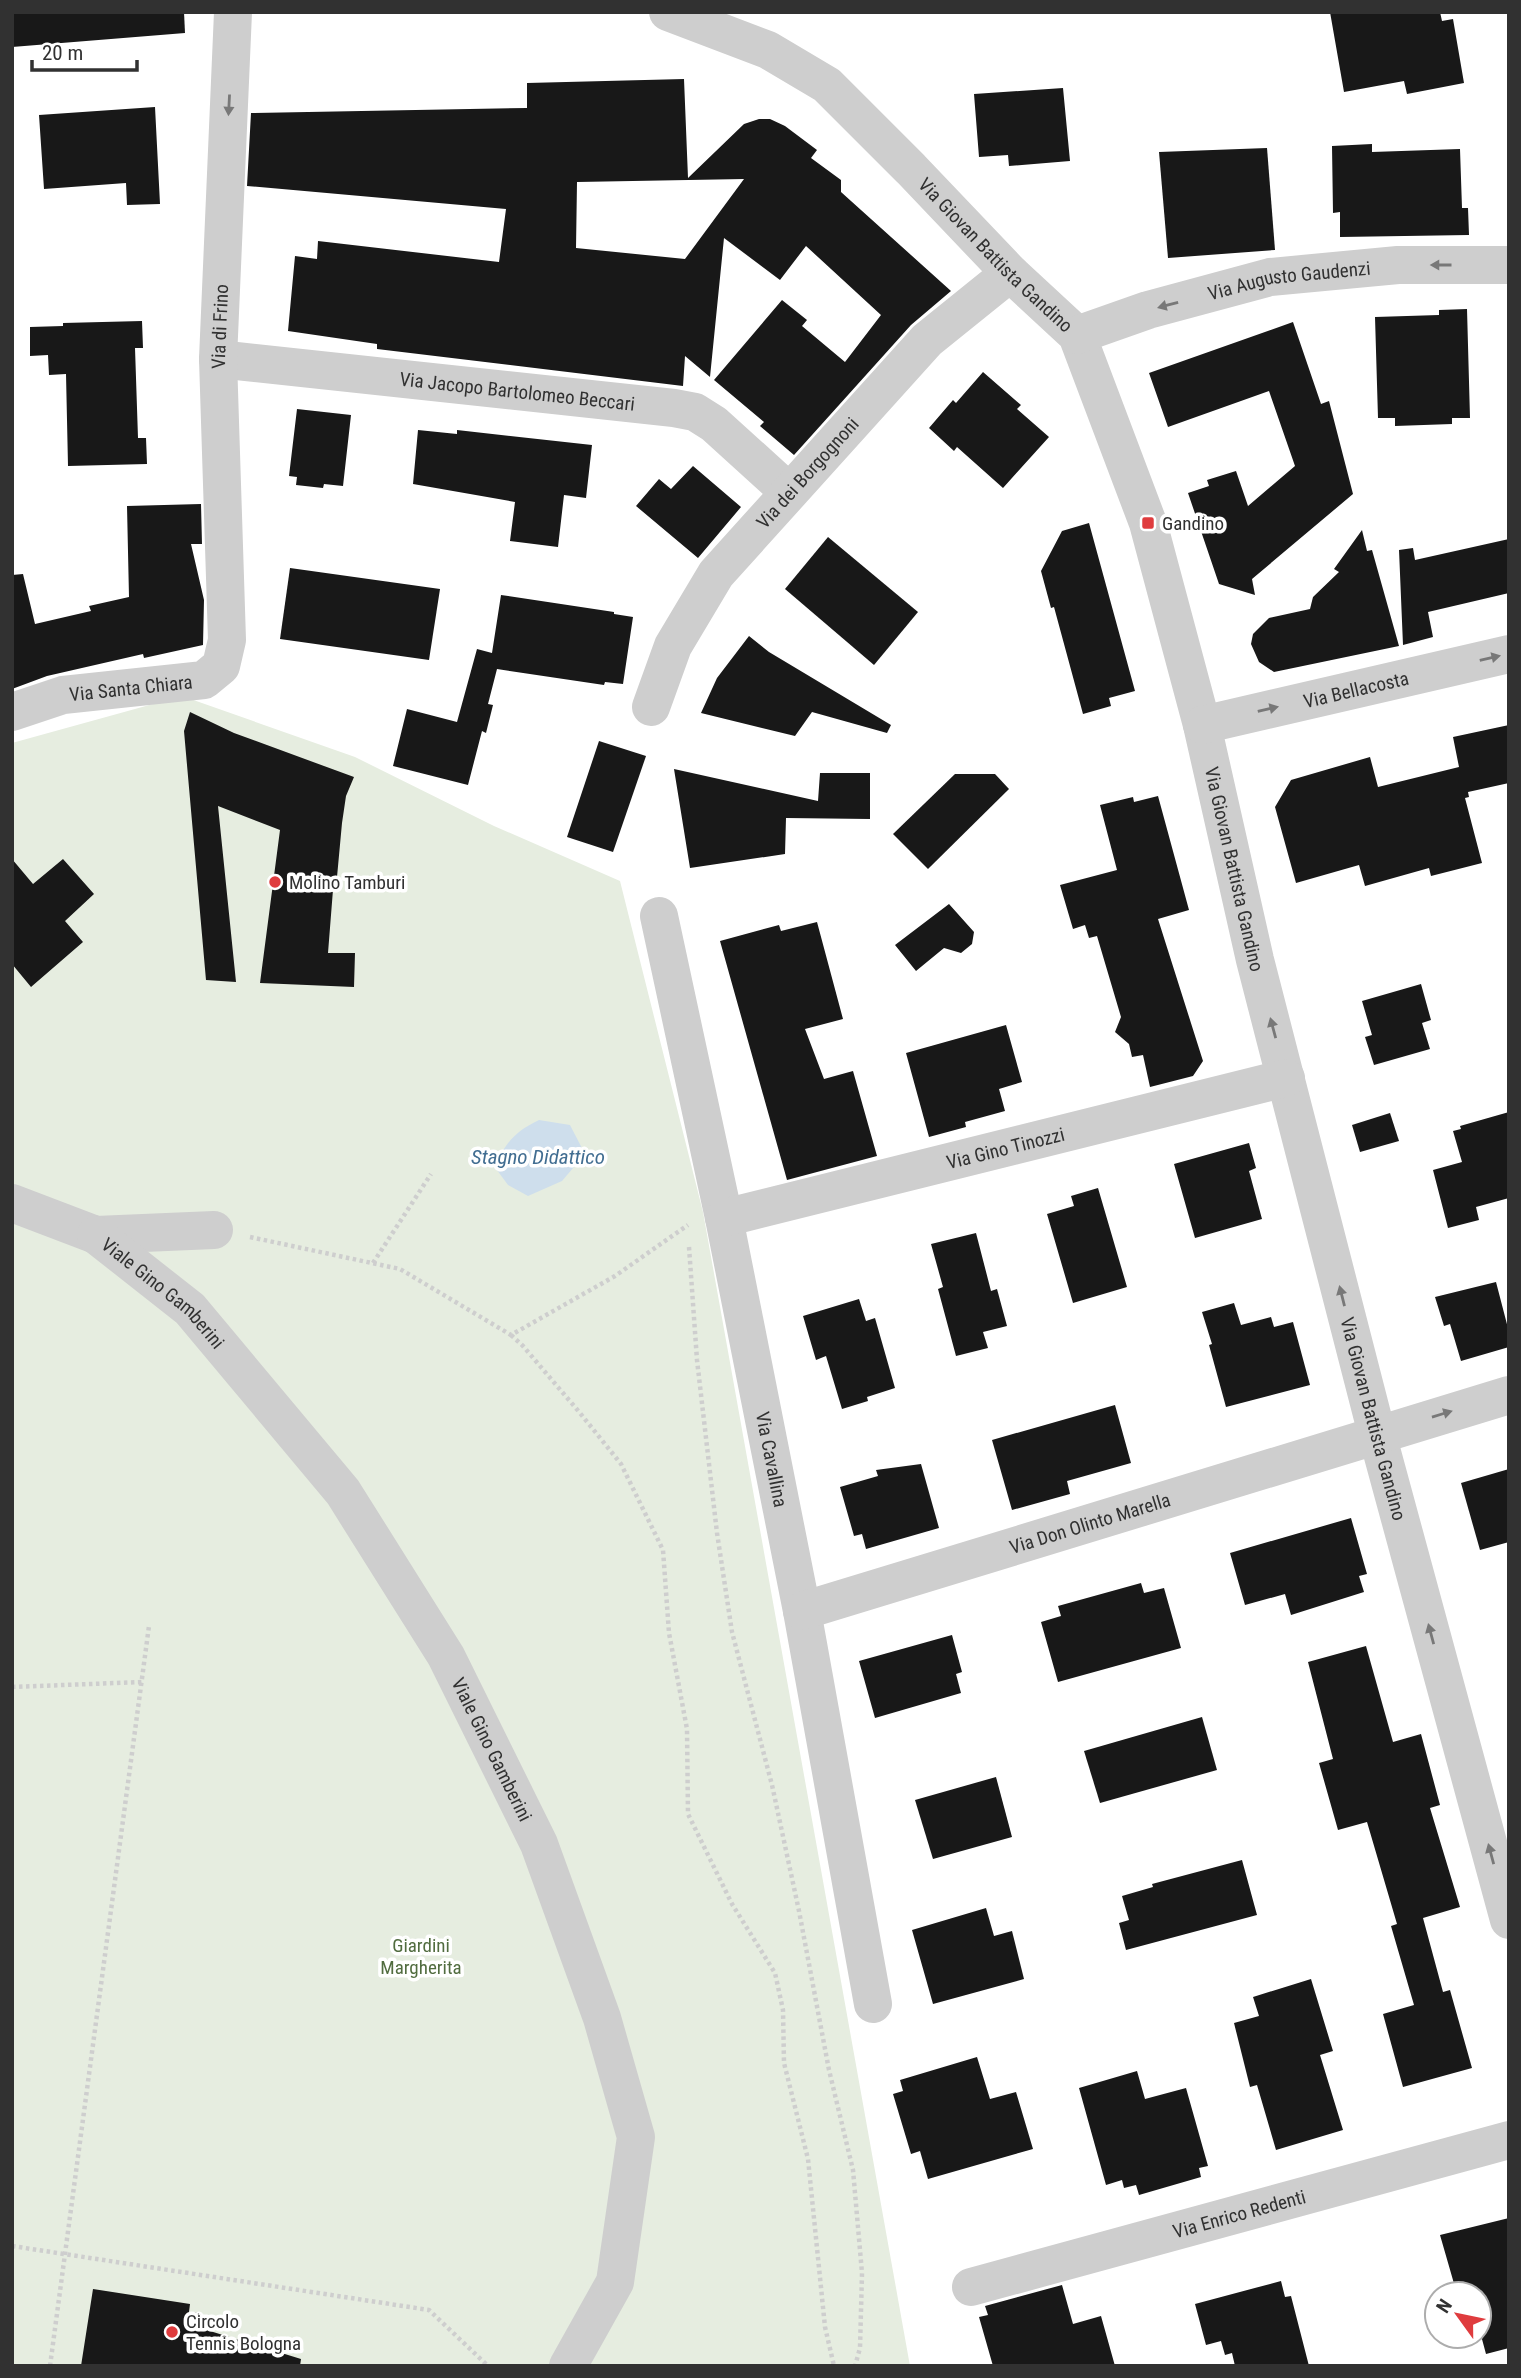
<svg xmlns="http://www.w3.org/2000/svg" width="1521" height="2378" font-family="'Roboto Condensed',sans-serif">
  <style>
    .green { fill: #e6ede0 }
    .water { fill: #cedeec }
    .building { fill: #181818; fill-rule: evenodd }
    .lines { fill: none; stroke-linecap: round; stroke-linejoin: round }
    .path { stroke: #cecece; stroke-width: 4.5; stroke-dasharray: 3.5 3.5; stroke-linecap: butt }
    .minor { stroke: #cecece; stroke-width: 38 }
    .oneway { fill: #787878 }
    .poi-dot { fill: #df3c3e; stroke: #fff; stroke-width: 2.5 }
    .labels { text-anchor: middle; stroke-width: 7; stroke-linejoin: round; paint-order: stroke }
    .street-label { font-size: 19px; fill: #313131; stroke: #fff }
    .poi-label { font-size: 19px; fill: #313131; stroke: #fff; text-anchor: start }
    .park-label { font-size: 19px; fill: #516c3f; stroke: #fff }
    .water-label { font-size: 21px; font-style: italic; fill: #416d91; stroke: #fff }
  </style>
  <rect width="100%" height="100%" fill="#fff"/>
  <polygon class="green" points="182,696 355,757 494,826 620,881 703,1212 910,2366 12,2366 12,743"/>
  <path class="water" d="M 539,1120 L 570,1125 L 585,1154 L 562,1181 L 528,1196 L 508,1185 L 494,1166 C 507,1142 514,1132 539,1120 Z"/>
  <g class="building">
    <polygon points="12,12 184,12 185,33 12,47"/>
    <polygon points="1330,12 1440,12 1442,21 1453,19 1464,83 1407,94 1404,81 1344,92"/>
    <path d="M 684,79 L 688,178 L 744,124 L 759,119 L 770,119 L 785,126 L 817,150 L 811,158 L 841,180 L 841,192 L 951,291 L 911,325 L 794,455 L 760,426 L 764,422 L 714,380 L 782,300 L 807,320 L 802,326 L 845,362 L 881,315 L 806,246 L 780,280 L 724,238 L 710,377 L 685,356 L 683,386 L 377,349 L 377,344 L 288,331 L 295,256 L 317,259 L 318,241 L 499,262 L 506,209 L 247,186 L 251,113 L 527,108 L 527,83 ZM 744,179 L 685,259 L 576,248 L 577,182 Z"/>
    <polygon points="1063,88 1070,161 1009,166 1008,155 979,157 974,94"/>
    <polygon points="155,107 160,204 127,205 126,183 44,189 39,115"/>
    <polygon points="1372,144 1372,152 1460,149 1462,208 1468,208 1469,235 1340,237 1340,212 1333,213 1332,146"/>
    <polygon points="1267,148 1275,250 1168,258 1159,152"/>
    <polygon points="1467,309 1470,418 1452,418 1452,424 1395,426 1395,418 1378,418 1375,317 1439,315 1439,310"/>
    <polygon points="142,321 143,348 135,348 138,438 146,438 147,464 68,466 66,374 49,375 48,355 30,356 30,327 63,326 63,323"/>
    <polygon points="1293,322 1321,404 1329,401 1353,494 1252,579 1255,595 1219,584 1188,493 1209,486 1207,480 1236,471 1248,506 1295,466 1269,391 1168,427 1149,373"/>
    <polygon points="983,372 1021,405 1017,409 1049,437 1003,488 957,447 954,451 929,428 953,400 956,403"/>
    <polygon points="297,409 351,415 343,486 324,484 323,488 296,485 297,477 289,476"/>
    <polygon points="418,430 457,434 457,430 592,445 586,498 564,495 558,547 510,541 515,502 413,484"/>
    <polygon points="693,466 741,507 698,558 636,506 659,479 671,489"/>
    <polygon points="201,504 202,544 191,544 204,600 203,645 144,658 143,654 47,676 12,689 12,575 23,574 35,624 91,611 89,606 129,597 127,506"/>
    <polygon points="1089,523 1135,691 1109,698 1111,706 1083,714 1054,607 1051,608 1041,571 1062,531"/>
    <polygon points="1362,530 1367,551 1372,550 1399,646 1274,672 1259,662 1251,644 1253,634 1269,618 1310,609 1313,597 1339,572 1334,569"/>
    <polygon points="828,537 918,612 874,665 785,589"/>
    <polygon points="1509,539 1509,593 1428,612 1433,637 1403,645 1399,550 1413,548 1415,560"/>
    <polygon points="290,568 440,589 429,660 280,639"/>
    <polygon points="501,595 614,612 614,614 633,617 623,684 605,682 604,685 497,669 488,704 493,705 486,733 482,731 468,785 393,766 407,709 457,722 477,649 492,653"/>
    <polygon points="749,636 769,652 891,725 887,733 812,712 795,736 701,713 717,678"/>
    <polygon points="190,712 234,733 354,777 346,796 342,823 337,877 334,877 328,953 355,953 354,987 260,983 280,830 218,806 236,982 206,980 184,731"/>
    <polygon points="1509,725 1509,783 1468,792 1469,797 1465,798 1482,863 1431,876 1429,868 1365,886 1359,865 1296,883 1275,807 1291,780 1370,757 1378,787 1459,767 1453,737"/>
    <polygon points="599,741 646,756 613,852 567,837"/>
    <polygon points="674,769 818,801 820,773 870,773 870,819 786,818 785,854 690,868"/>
    <polygon points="955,774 995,774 1009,789 928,869 893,834"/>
    <polygon points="1158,796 1189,910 1158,919 1203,1061 1193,1076 1150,1087 1143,1055 1132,1057 1129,1044 1115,1032 1121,1017 1097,936 1089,938 1085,925 1073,929 1060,885 1117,870 1100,805 1133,797 1134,802"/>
    <polygon points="12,859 33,884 63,859 94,894 65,921 83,942 31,987 12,964"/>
    <polygon points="949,904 974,932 972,944 961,953 944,948 916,971 895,945"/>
    <polygon points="817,922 843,1019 805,1029 824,1079 853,1071 877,1156 787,1180 720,941 779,925 781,931"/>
    <polygon points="1421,984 1431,1020 1422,1023 1430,1049 1374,1065 1365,1037 1372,1035 1362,1001"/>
    <polygon points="1006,1025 1022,1082 999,1089 1005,1111 965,1122 966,1127 929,1137 906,1053"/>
    <polygon points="1509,1112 1509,1198 1476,1207 1479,1220 1448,1228 1433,1170 1462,1162 1453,1131 1461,1129 1460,1126"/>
    <polygon points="1390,1113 1399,1141 1360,1152 1352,1125"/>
    <polygon points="1249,1143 1256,1168 1249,1171 1262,1219 1195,1238 1174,1164"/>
    <polygon points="1098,1188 1127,1287 1073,1303 1047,1214 1074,1206 1071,1196"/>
    <polygon points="976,1233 991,1291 997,1289 1007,1326 983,1332 988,1348 956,1356 938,1289 943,1287 931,1244"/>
    <polygon points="1496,1282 1509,1332 1509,1347 1461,1361 1450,1324 1444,1326 1435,1297"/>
    <polygon points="859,1299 866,1321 875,1318 895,1388 867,1397 868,1401 842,1409 826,1356 816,1360 803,1316"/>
    <polygon points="1234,1303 1241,1325 1271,1317 1274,1327 1293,1322 1310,1385 1226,1407 1209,1345 1212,1344 1202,1312"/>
    <polygon points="1115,1405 1131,1463 1067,1481 1070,1494 1012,1510 992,1440"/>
    <polygon points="921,1464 939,1528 866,1549 862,1534 854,1536 840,1487 878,1476 876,1470"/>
    <polygon points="1509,1469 1509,1542 1480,1550 1461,1483"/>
    <polygon points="1351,1518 1367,1574 1359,1576 1364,1592 1291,1615 1285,1594 1245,1605 1230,1553"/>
    <polygon points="1141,1583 1144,1593 1164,1588 1181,1648 1058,1682 1041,1622 1061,1616 1058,1606"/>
    <polygon points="952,1635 962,1672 956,1674 961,1693 875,1718 859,1661"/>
    <polygon points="1366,1646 1393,1742 1421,1734 1440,1805 1430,1808 1460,1907 1423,1918 1443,1992 1450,1990 1472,2068 1403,2087 1383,2014 1414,2005 1391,1926 1397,1924 1367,1822 1338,1830 1319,1763 1333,1759 1308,1662"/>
    <polygon points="1202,1717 1217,1770 1100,1803 1084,1751"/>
    <polygon points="996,1777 1012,1837 933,1859 915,1800"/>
    <polygon points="1242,1860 1257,1915 1126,1950 1119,1923 1129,1920 1122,1896 1153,1887 1152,1884"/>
    <polygon points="986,1908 994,1936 1012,1931 1024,1979 933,2004 912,1930"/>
    <polygon points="1311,1979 1333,2051 1320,2055 1343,2130 1276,2150 1257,2085 1250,2087 1234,2023 1259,2016 1253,1997"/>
    <polygon points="977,2057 990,2099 1016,2092 1033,2149 928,2179 920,2151 911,2154 893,2094 903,2091 900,2080"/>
    <polygon points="1137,2071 1145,2099 1186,2088 1208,2166 1199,2168 1201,2177 1139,2195 1136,2185 1124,2188 1122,2180 1106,2185 1079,2088"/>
    <polygon points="1509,2218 1509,2348 1486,2354 1479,2328 1479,2294 1457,2294 1440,2235"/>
    <polygon points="1281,2281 1285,2297 1291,2296 1309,2366 1235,2366 1232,2353 1225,2355 1221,2341 1206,2345 1195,2304"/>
    <polygon points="1062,2285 1073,2324 1101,2316 1115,2366 993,2366 979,2317 988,2315 985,2306"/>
    <polygon points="93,2289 190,2304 189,2312 199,2313 197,2327 301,2359 300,2366 81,2366"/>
  </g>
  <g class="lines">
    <g class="path">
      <polyline points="250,1237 400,1269 511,1335 615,1276 688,1225"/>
      <polyline points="689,1247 697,1360 717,1533 732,1632 772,1785 799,1911 829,2070 853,2170 862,2273 860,2348 855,2366"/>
      <polyline points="373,1263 431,1174"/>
      <polyline points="511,1335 523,1346 580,1413 621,1464 663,1550 669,1633 687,1729 688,1814 732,1904 775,1973 783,2010 784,2063 808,2159 825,2327 834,2366"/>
      <polyline points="12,1687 142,1682"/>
      <polyline points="12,2246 429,2310 488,2366"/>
      <polyline points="50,2366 149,1626"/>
    </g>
    <g class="minor">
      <path id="s1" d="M 668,12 L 768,50 L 827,85 L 911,169 L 1010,273 L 1077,335 L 1148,523 L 1202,725 L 1255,960 L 1377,1434 L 1509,1920"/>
      <path id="s2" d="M 1077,335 L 1148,310 L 1270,277 L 1398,265 L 1509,265"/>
      <path id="s3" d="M 218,359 L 674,408 L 695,412 L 714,424 L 789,492"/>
      <path id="s4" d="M 651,707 L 673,646 L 716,574 L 927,340 L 1010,273"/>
      <path id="s5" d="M 12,712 L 63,695 L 204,680 L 221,666 L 227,640 L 218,359 L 233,12"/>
      <path id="s6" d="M 1202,725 L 1509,654"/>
      <path id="s7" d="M 659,916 L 724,1218 L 802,1611 L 873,2004"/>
      <polyline points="12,1203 96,1235 214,1230"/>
      <path id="s8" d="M 724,1218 L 1286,1078"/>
      <path id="s9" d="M 96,1235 L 190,1309 L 343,1492 L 446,1656 L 539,1844 L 602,2018 L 636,2137 L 615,2282 L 568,2366"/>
      <path id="s10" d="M 802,1611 L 1509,1395"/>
      <path id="s11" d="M 971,2287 L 1509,2140"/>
    </g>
  </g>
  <defs><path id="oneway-solid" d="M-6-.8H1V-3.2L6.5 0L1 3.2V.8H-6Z" transform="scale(1.75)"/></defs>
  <g class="oneway">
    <use href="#oneway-solid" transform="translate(229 105) rotate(93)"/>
    <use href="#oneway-solid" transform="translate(1441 265) rotate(-180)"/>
    <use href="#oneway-solid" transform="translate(1168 305) rotate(165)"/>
    <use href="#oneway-solid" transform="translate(1490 658) rotate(-13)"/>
    <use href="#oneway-solid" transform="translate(1268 709) rotate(-13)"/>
    <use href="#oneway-solid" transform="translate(1273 1028) rotate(-105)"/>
    <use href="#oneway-solid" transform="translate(1342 1296) rotate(-104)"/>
    <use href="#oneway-solid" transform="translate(1442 1414) rotate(-17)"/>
    <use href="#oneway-solid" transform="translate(1431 1634) rotate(-105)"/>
    <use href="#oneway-solid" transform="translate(1491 1854) rotate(-105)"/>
  </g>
  <g class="poi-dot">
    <rect x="1141" y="516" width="14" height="14" rx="3.5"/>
    <circle cx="275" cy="882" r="7"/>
    <circle cx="172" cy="2332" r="7"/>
  </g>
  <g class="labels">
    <g class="street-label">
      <text dy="7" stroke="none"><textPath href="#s1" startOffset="415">Via Giovan Battista Gandino</textPath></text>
      <text dy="7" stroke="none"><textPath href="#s2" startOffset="220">Via Augusto Gaudenzi</textPath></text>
      <text dy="7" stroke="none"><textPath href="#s5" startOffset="558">Via di Frino</textPath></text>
      <text dy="7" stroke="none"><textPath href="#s3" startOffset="301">Via Jacopo Bartolomeo Beccari</textPath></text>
      <text dy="7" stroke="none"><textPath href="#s4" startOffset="285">Via dei Borgognoni</textPath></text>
      <text dy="7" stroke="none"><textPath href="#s5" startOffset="122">Via Santa Chiara</textPath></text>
      <text dy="7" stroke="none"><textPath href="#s6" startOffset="158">Via Bellacosta</textPath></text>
      <text dy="7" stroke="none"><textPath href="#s1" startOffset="1087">Via Giovan Battista Gandino</textPath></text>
      <text dy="7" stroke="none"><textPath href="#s8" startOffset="290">Via Gino Tinozzi</textPath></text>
      <text dy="7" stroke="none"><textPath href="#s9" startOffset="89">Viale Gino Gamberini</textPath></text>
      <text dy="7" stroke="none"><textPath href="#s1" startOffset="1654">Via Giovan Battista Gandino</textPath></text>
      <text dy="7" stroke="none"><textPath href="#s7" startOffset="555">Via Cavallina</textPath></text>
      <text dy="7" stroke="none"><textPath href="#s10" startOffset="301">Via Don Olinto Marella</textPath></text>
      <text dy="7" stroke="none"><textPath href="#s9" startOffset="656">Viale Gino Gamberini</textPath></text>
      <text dy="7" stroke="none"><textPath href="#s11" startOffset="278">Via Enrico Redenti</textPath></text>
    </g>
    <g class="poi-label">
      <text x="1162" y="530">Gandino</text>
      <text x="289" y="889">Molino Tamburi</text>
      <text x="186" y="2328">Circolo<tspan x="186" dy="22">Tennis Bologna</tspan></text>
    </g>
    <g class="park-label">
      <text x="421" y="1952">Giardini<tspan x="421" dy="22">Margherita</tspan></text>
    </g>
    <g class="water-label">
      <text x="538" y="1164">Stagno Didattico</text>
    </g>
  </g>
  <rect width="1521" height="2378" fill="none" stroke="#313131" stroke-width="28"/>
  <g transform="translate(1458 2315) rotate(303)"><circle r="33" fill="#ffffff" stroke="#adadad" stroke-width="2"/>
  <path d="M0-5L12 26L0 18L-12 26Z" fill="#df3c3e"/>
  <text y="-10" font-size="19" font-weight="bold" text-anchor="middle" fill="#313131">N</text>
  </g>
  <path d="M32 60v10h105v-10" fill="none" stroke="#313131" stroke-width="3.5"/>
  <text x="42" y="60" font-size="21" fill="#313131" stroke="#ffffff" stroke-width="5" paint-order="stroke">20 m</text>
</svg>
